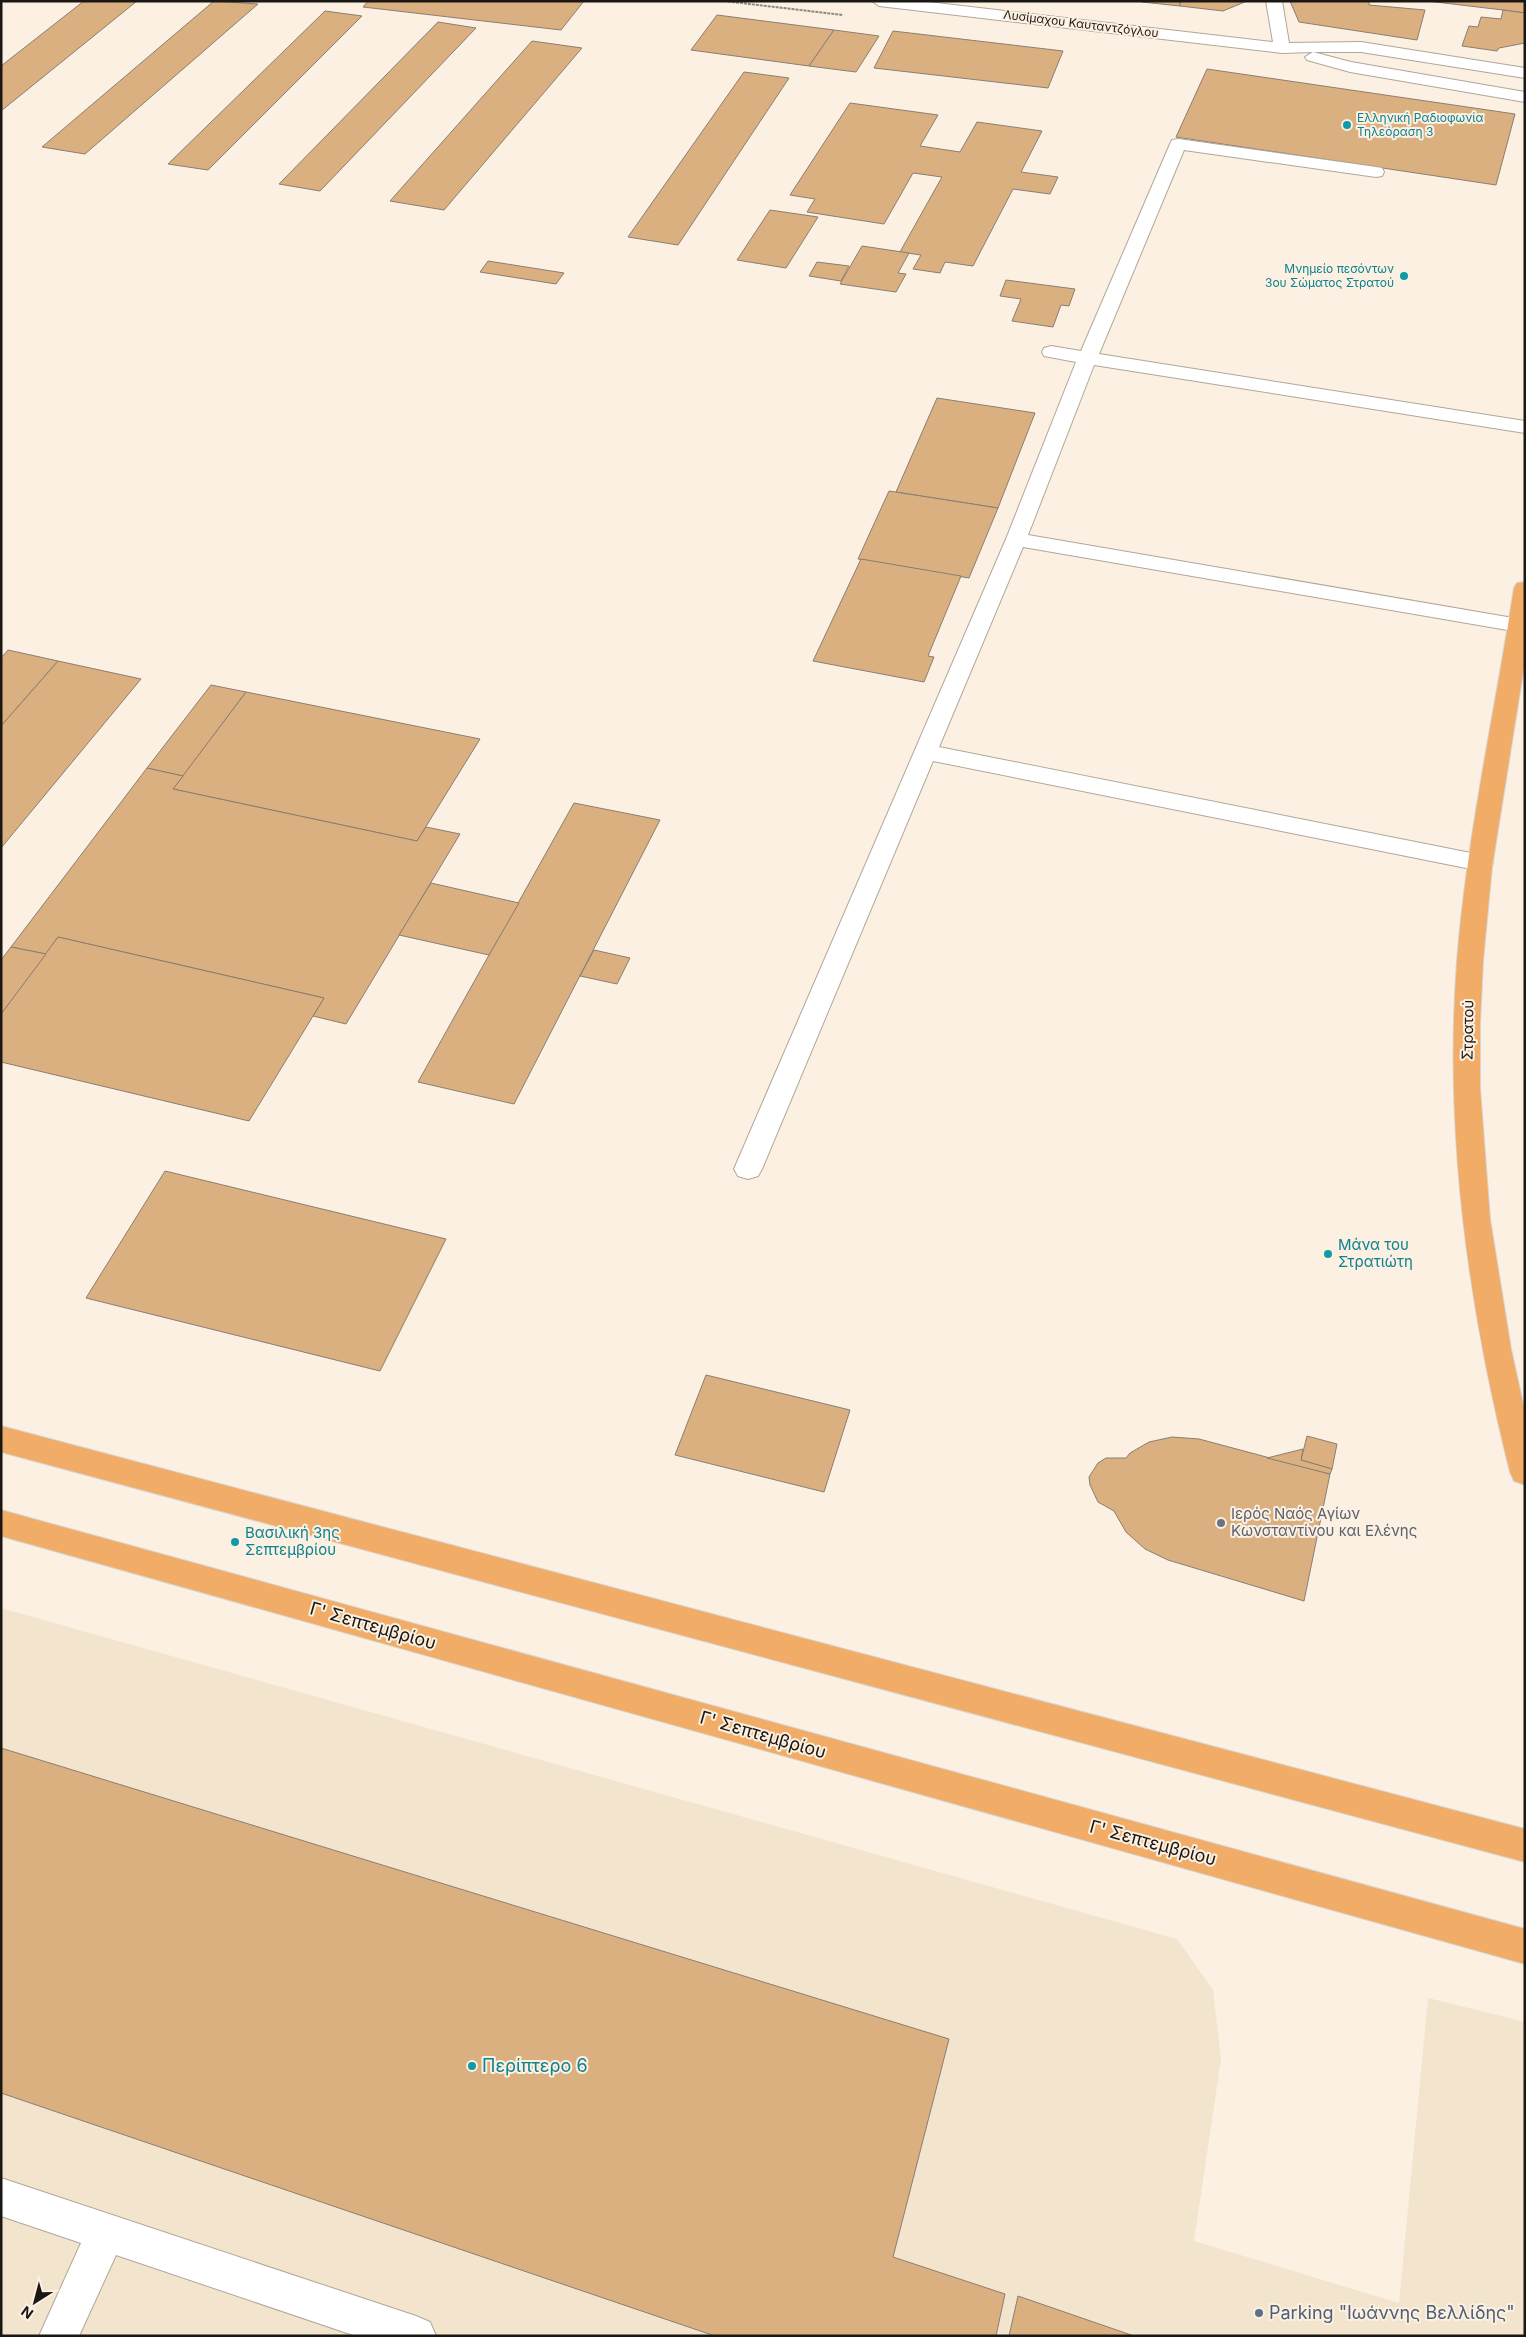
<svg xmlns="http://www.w3.org/2000/svg" width="1526" height="2337" font-family="Inter,sans-serif">
  <style>
    .built { fill: #f3e4ce }
    .building { fill: #dbb081; stroke: #8a7e72 }
    .lines { fill: none; stroke-linecap: round; stroke-linejoin: round }
    .minor-casing { stroke: #b1a798; stroke-width: 2 }
    .major-casing { stroke: #d6d5d4; stroke-width: 2 }
    .path { stroke: #8e877d; stroke-width: 2; stroke-dasharray: 3 1; stroke-linecap: butt }
    .minor { fill: #fff; fill-rule: evenodd }
    .major { fill: #f1ad67; fill-rule: evenodd }
    .culture-dot { fill: #0f9aa8; stroke: #fbf0e1; stroke-width: 2 }
    .worship-dot { fill: #6b7280; stroke: #fbf0e1; stroke-width: 2 }
    .service-dot { fill: #5c6f8a; stroke: #fbf0e1; stroke-width: 2 }
    .labels { text-anchor: middle; stroke-width: 4; stroke-linejoin: round; paint-order: stroke }
    .far-street-label { font-size: 12px; fill: #1b1712; stroke: #fbf0e1 }
    .far-culture-label { font-size: 12px; fill: #0d838f; stroke: #fbf0e1; text-anchor: start }
    .street-label { font-size: 15px; fill: #1b1712; stroke: #fbf0e1 }
    .culture-label { font-size: 15px; fill: #0d838f; stroke: #fbf0e1; text-anchor: start }
    .worship-label { font-size: 15px; fill: #5b616d; stroke: #fbf0e1; text-anchor: start }
    .near-street-label { font-size: 18px; fill: #1b1712; stroke: #fbf0e1 }
    .near-culture-label { font-size: 18px; fill: #0d838f; stroke: #fbf0e1; text-anchor: start }
    .near-service-label { font-size: 18px; fill: #4e5e75; stroke: #fbf0e1; text-anchor: start }
  </style>
  <rect width="100%" height="100%" fill="#fbf0e1"/>
  <polygon class="built" points="1,1608 1177,1939 1213,1990 1221,2059 1194,2241 1399,2303 1428,1998 1525,2022 1525,2336 1,2336"/>
  <g class="building">
    <polygon points="84,1 137,1 1,111 1,66"/>
    <polygon points="214,1 258,4 85,154 42,147"/>
    <polygon points="368,1 584,1 561,30 363,7"/>
    <polygon points="1142,1 1180,1 1180,6 1142,2"/>
    <polygon points="1180,1 1247,1 1223,11 1180,6"/>
    <polygon points="1290,1 1369,1 1369,5 1425,10 1417,40 1299,22"/>
    <polygon points="1427,1 1525,1 1525,13 1503,10"/>
    <polygon points="1503,10 1525,13 1525,43 1499,48 1497,51 1462,46 1469,26 1478,27 1481,17 1501,19"/>
    <polygon points="325,11 362,16 208,170 168,164"/>
    <polygon points="717,15 834,30 809,66 691,50"/>
    <polygon points="438,22 476,28 320,191 279,184"/>
    <polygon points="834,30 879,36 856,72 809,66"/>
    <polygon points="893,31 1063,51 1048,88 874,68"/>
    <polygon points="532,41 582,48 444,210 390,201"/>
    <polygon points="1207,69 1515,114 1496,185 1176,137"/>
    <polygon points="744,72 789,78 678,245 628,237"/>
    <polygon points="850,103 938,115 920,146 960,152 977,122 1042,131 1021,172 1058,177 1050,194 1013,189 973,266 945,262 940,273 913,269 921,255 900,252 942,177 913,173 884,224 807,212 815,199 790,195"/>
    <polygon points="770,210 818,217 786,268 737,260"/>
    <polygon points="862,246 909,253 898,273 906,274 896,292 840,284"/>
    <polygon points="488,261 564,273 556,284 480,272"/>
    <polygon points="817,262 849,266 841,281 809,276"/>
    <polygon points="1006,280 1075,289 1069,306 1061,305 1053,327 1012,321 1021,299 1000,296"/>
    <polygon points="937,398 1035,413 998,508 896,492"/>
    <polygon points="889,491 998,508 969,578 858,559"/>
    <polygon points="861,559 961,576 928,656 934,657 924,682 813,661"/>
    <polygon points="8,650 58,661 1,726 1,658"/>
    <polygon points="58,661 141,679 1,848 1,726"/>
    <polygon points="211,685 246,692 183,776 147,768"/>
    <polygon points="246,692 480,739 417,841 173,789"/>
    <polygon points="147,768 183,776 173,789 417,841 426,827 460,834 346,1024 313,1016 324,998 58,937 46,954 11,947"/>
    <polygon points="574,803 660,820 514,1104 418,1082"/>
    <polygon points="431,883 519,903 489,955 399,935"/>
    <polygon points="58,937 324,998 249,1121 1,1062 1,1014"/>
    <polygon points="11,947 46,954 1,1014 1,960"/>
    <polygon points="594,950 630,958 617,984 580,976"/>
    <polygon points="165,1171 446,1239 380,1371 86,1298"/>
    <polygon points="706,1375 850,1410 824,1492 675,1455"/>
    <polygon points="1307,1436 1337,1444 1332,1469 1301,1460"/>
    <polygon points="1172,1437 1199,1439 1330,1474 1304,1601 1168,1560 1145,1549 1126,1532 1114,1511 1098,1502 1090,1485 1089,1477 1098,1463 1106,1458 1126,1458 1130,1453 1149,1442"/>
    <polygon points="1303,1449 1301,1460 1332,1469 1330,1474 1267,1458"/>
    <polygon points="1,1748 949,2039 893,2257 1005,2294 996,2336 715,2336 1,2093"/>
    <polygon points="1018,2296 1134,2336 1009,2336"/>
  </g>
  <g class="lines">
    <g class="minor-casing">
      <g id="minor">
        <polygon points="872,1 920,1 1273,42 1266,1 1282,1 1289,43 1361,42 1525,68 1525,78 1361,52 1313,52 1351,62 1525,92 1525,102 1350,72 1307,60 1305,57 1313,52 1282,53 879,6"/>
        <polygon points="1178,139 1376,167 1382,168 1384,172 1382,176 1376,177 1184,150 1099,354 1525,421 1525,433 1094,365 1028,535 1525,620 1525,633 1023,547 939,747 1481,855 1490,857 1493,863 1490,869 1481,871 933,761 762,1169 758,1176 748,1179 738,1176 734,1169 1006,539 1076,362 1044,356 1042,352 1044,348 1051,346 1081,351 1170,144 1172,140"/>
        <polygon points="1,2178 416,2316 430,2322 436,2336 356,2336 116,2255 79,2336 39,2336 81,2243 1,2216"/>
      </g>
    </g>
    <g class="major-casing">
      <g id="major">
        <path d="M 1525,582 L 1525,660 L 1492,867 L 1483,961 L 1480,1023 L 1480,1088 L 1490,1219 L 1511,1349 L 1525,1413 L 1525,1485 L 1514,1481 L 1510,1472 C 1468,1305 1444,1133 1457,961 C 1467,835 1495,712 1514,588 L 1517,583 Z"/>
        <polygon points="1,1426 1525,1829 1525,1862 1,1452"/>
        <polygon points="1,1510 1525,1929 1525,1964 1,1536"/>
      </g>
    </g>
    <polyline class="path" points="724,1 843,15"/>
    <use href="#minor" class="minor"/>
    <use href="#major" class="major"/>
  </g>
  <g class="culture-dot">
    <circle cx="1347" cy="125" r="5"/>
    <circle cx="1404" cy="276" r="5"/>
    <circle cx="1328" cy="1254" r="5"/>
    <circle cx="235" cy="1542" r="5"/>
    <circle cx="472" cy="2066" r="5"/>
  </g>
  <circle class="worship-dot" cx="1221" cy="1523" r="5"/>
  <circle class="service-dot" cx="1259" cy="2313" r="5"/>
  <g class="labels">
    <g class="far-street-label">
      <text transform="translate(1081 24) rotate(7)" y="4">Λυσίμαχου Καυταντζόγλου</text>
    </g>
    <g class="far-culture-label">
      <text x="1357" y="122">Ελληνική Ραδιοφωνία<tspan x="1357" dy="14">Τηλεόραση 3</tspan></text>
      <text x="1394" y="273" text-anchor="end">Μνημείο πεσόντων<tspan x="1394" dy="14">3ου Σώματος Στρατού</tspan></text>
    </g>
    <g class="street-label">
      <text transform="translate(1468 1030) rotate(-89)" y="5">Στρατού</text>
    </g>
    <g class="culture-label">
      <text x="1338" y="1250">Μάνα του<tspan x="1338" dy="17">Στρατιώτη</tspan></text>
      <text x="245" y="1538">Βασιλική 3ης<tspan x="245" dy="17">Σεπτεμβρίου</tspan></text>
    </g>
    <g class="worship-label">
      <text x="1231" y="1519">Ιερός Ναός Αγίων<tspan x="1231" dy="17">Κωνσταντίνου και Ελένης</tspan></text>
    </g>
    <g class="near-street-label">
      <text transform="translate(373 1626) rotate(16)" y="6">Γ' Σεπτεμβρίου</text>
      <text transform="translate(763 1735) rotate(16)" y="6">Γ' Σεπτεμβρίου</text>
      <text transform="translate(1153 1843) rotate(15)" y="6">Γ' Σεπτεμβρίου</text>
    </g>
    <g class="near-culture-label">
      <text x="482" y="2072">Περίπτερο 6</text>
    </g>
    <g class="near-service-label">
      <text x="1269" y="2319">Parking "Ιωάννης Βελλίδης"</text>
    </g>
  </g>
  <rect width="1526" height="2337" fill="none" stroke="#1b1712" stroke-width="5"/>
  <g transform="translate(35 2302) rotate(216)" stroke="#fbf0e1" stroke-width="4" paint-order="stroke">
  <path d="M0-4L9 19L0 12L-9 19Z" fill="#1b1712"/>
  <text y="-8" font-size="14" font-weight="bold" text-anchor="middle" fill="#1b1712">N</text>
  </g>
</svg>
